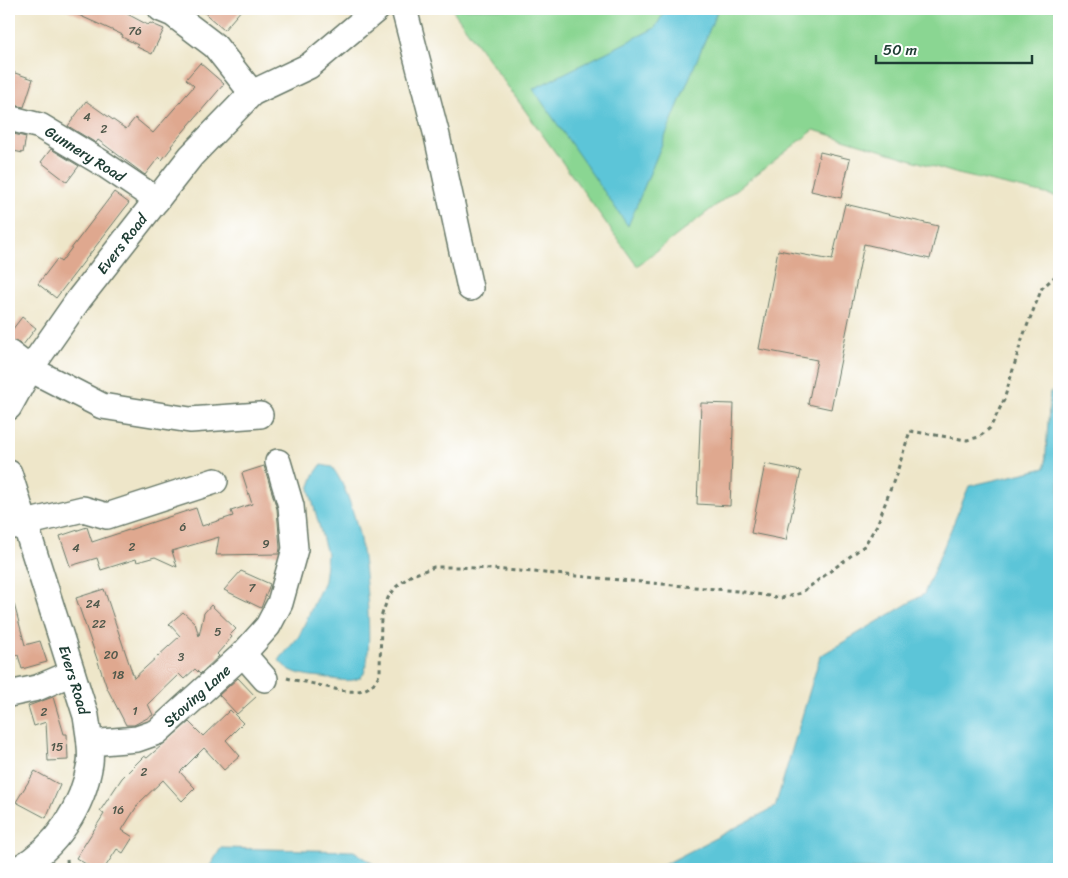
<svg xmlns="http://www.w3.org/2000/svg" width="1068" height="878" font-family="Sriracha,sans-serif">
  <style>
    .green { fill: #8ad692; stroke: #548a63 }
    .water { fill: #5cc5d8; stroke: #3e8186 }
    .building { fill: #dfa88f }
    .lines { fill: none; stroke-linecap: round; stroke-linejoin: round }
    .minor-casing { stroke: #677868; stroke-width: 28 }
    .path { stroke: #677868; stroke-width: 3; stroke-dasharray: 4 4; stroke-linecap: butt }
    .minor { stroke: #fff; stroke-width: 25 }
    .labels { text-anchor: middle; stroke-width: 4; stroke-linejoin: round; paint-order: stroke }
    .number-label { font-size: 12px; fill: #4f584b }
    .street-label { font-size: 15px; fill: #1f3d34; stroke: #fff }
  </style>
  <rect width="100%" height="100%" fill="#fff"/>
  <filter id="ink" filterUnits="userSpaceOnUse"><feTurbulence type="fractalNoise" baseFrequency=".02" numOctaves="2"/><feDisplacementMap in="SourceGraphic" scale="10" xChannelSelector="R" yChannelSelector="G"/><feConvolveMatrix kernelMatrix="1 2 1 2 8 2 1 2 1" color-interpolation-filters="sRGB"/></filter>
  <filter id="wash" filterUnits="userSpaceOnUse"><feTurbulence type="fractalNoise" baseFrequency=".0096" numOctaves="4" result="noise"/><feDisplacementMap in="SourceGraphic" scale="20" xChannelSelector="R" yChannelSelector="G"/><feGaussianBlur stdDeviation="1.12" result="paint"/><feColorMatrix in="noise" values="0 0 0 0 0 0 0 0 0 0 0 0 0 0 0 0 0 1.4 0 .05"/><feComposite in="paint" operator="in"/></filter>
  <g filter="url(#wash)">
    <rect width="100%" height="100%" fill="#eee6c9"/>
    <polygon class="green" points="452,9 1059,9 1059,197 958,174 814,130 637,266"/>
    <g class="water">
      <polygon points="666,9 718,9 628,226 533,89 655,28"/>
      <polygon points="1050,392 1059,393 1059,869 656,869 775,807 820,656 924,594 969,486 1045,468"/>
      <path d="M 321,465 L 332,467 C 345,484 353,510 358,530 C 364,552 377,664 361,677 C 351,684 334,679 323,677 C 307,676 289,674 279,660 L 299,636 L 324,581 L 327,554 L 309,489 L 314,475 Z"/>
      <polygon points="221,848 354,851 381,869 208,869"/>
    </g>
    <g id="blocks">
      <g class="building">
        <polygon points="65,9 118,9 148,25 150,23 164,29 152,54 137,47 138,45 122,37 123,35"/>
        <polygon points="200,9 242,9 224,30"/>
        <polygon points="200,63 224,84 171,146 172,147 162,160 159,157 145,175 98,140 96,143 68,126 86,101 126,129 135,118 153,133 194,86 186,79"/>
        <polygon points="12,72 33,79 24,107 9,104 9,84"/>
        <polygon points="9,133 26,137 23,153 9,150"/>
        <polygon points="51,149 79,166 67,182 41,162"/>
        <polygon points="820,152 850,159 841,198 811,191"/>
        <polygon points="114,192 129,203 56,298 38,284 57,259 61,262"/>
        <polygon points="845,204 938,226 930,259 864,244 831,409 808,404 817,360 759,349 778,250 832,260"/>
        <polygon points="22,317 36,328 23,345 9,339 9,334"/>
        <polygon points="701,403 734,404 730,506 697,504"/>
        <polygon points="765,464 801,471 786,540 751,533"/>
        <polygon points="264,466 277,509 280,548 279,554 216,555 219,537 172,551 177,567 155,557 137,562 136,559 101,570 97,558 70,566 60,536 87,527 92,542 196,508 202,526 233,516 231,511 252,504 242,473"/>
        <polygon points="241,571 270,584 261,608 224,590"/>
        <polygon points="104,589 134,678 180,636 169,624 183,612 195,623 199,636 204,613 211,605 236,629 230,635 232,637 217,654 219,656 200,674 195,669 184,679 179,674 148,704 153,715 134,725 126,725 107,688 76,598"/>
        <polygon points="14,604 25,645 40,641 47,662 22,669 18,655 9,657 9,605"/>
        <polygon points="238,678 256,697 237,714 219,695"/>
        <polygon points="53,697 64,734 67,734 68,760 48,761 46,722 34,726 28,706"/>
        <polygon points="230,710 243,723 226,740 240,756 224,770 204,748 180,772 195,788 182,801 163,780 139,803 122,830 133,837 123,853 117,849 104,869 94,869 76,858 104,814 100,811 122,778 144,756 147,758 189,722 203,736"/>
        <polygon points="35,771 60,785 46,818 16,802"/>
      </g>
    </g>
  </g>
  <g filter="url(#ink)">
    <use href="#blocks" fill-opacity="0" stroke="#677868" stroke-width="1"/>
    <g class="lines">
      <g class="minor-casing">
        <g id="minor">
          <polyline points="161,9 173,14 215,46 252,93"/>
          <polyline points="404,9 437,136 470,288"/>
          <polyline points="9,118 40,126 102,163 157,200"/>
          <polyline points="9,353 30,369 102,406 190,420 260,415"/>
          <polyline points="9,407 30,369 79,299 191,156 252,93 309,66 377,9"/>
          <path d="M 9,473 L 86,716 C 88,731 92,747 90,763 C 83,807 57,847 18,869"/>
          <polyline points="9,527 83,509 107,516 215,481"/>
          <polyline points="243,654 265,679"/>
          <polyline points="9,694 37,688 72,673"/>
          <polyline points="90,743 137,739 157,732 243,654 268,626 280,603 295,549 291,506 278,462"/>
        </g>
      </g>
      <g class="path">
        <path d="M 287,678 C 297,681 308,682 318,685 C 341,690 370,701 380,672 L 381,617 L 388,598 L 396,587 L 410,576 L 434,567 L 460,567 L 534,572 L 737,591 L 781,598 L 801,593 L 864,546 L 877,525 L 897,472 L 910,431 L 967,440 L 979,437 L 990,428 L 1004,400 L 1022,339 L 1042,288 L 1059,273"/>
        <polyline points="67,860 68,869"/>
      </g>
      <use href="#minor" class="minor"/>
    </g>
  </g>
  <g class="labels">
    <g class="number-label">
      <text x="135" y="35">76</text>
      <text x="87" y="121">4</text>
      <text x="104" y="133">2</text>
      <text x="183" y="531">6</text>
      <text x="266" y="548">9</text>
      <text x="132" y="551">2</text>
      <text x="76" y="552">4</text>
      <text x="252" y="592">7</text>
      <text x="93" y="608">24</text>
      <text x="99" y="628">22</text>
      <text x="218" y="636">5</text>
      <text x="111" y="659">20</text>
      <text x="181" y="661">3</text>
      <text x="118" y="679">18</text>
      <text x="135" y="715">1</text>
      <text x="44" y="716">2</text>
      <text x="57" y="751">15</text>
      <text x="144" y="776">2</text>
      <text x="118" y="814">16</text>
    </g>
    <g class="street-label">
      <text transform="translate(85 154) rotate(32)" y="5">Gunnery Road</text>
      <text transform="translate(122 244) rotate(-52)" y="5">Evers Road</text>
      <text transform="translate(74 680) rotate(73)" y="5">Evers Road</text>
      <text transform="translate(197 696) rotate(-42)" y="5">Stoving Lane</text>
    </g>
  </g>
  <rect width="1068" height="878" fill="none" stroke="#fff" stroke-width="30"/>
  <path d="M876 55v8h156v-8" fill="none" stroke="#1f3d34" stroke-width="2.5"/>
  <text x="883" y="55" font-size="15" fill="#1f3d34" stroke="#ffffff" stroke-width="4" paint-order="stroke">50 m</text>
</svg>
